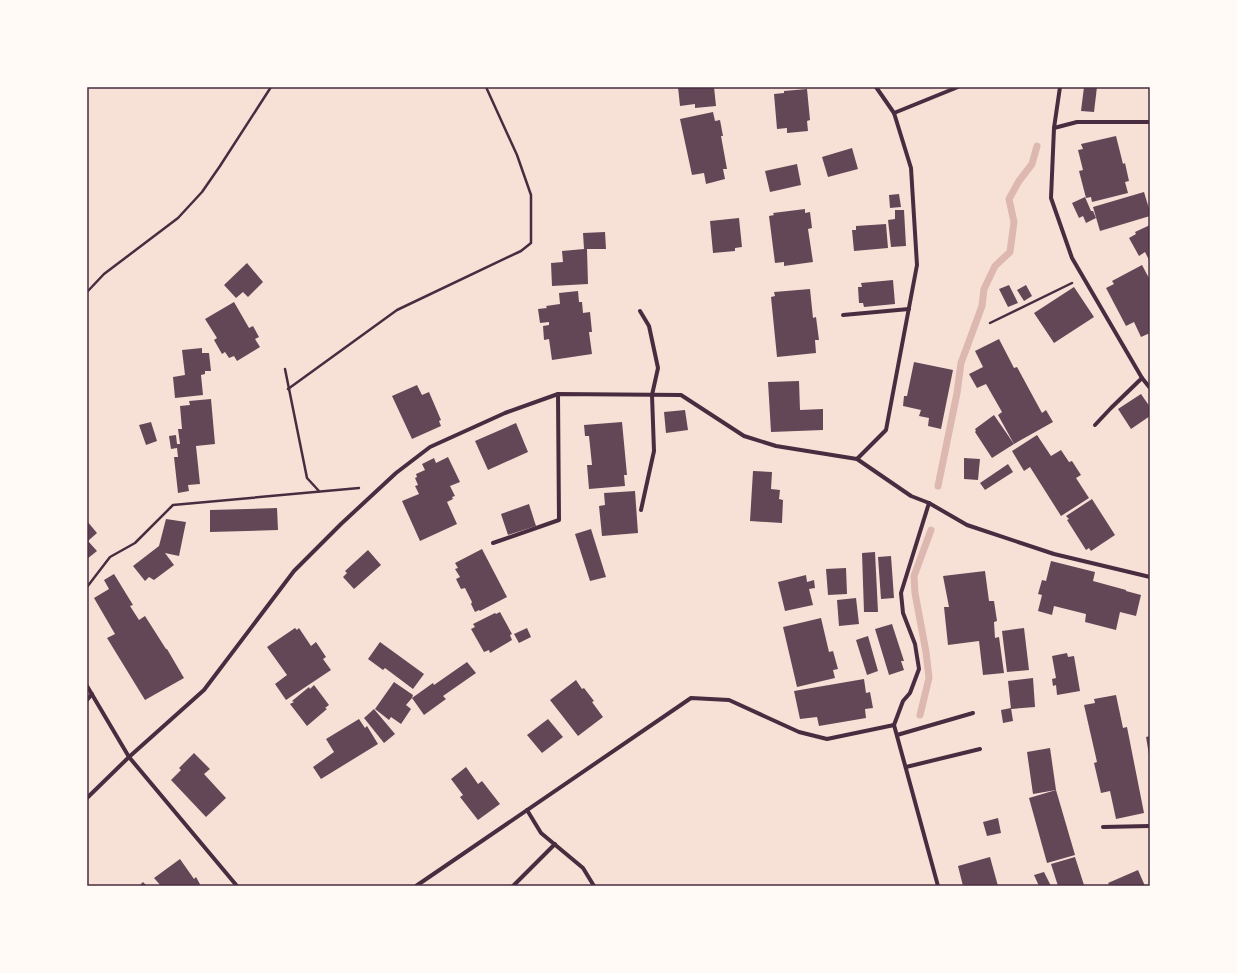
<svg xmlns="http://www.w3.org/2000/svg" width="1237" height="973" font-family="'PT Sans',sans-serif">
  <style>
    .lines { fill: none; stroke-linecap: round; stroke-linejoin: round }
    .stream { stroke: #dcb8b0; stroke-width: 7 }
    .building { fill: #644757 }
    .path { stroke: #4a2c40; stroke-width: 2.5 }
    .minor { stroke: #4a2c40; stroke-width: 4 }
    .neatline { fill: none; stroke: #4a2c40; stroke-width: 1.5 }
  </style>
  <rect width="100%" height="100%" fill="#f7e1d7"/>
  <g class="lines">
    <g class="stream">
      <polyline points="938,486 957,393 961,363 982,306 984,289 995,266 1010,252 1014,222 1009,199 1019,181 1032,164 1037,146"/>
      <polyline points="920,715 929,678 926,652 915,593 914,576 931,530"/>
    </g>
  </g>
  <g class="building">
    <polygon points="678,87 714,87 716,106 695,108 695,104 680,106"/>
    <polygon points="1084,87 1097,87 1094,112 1081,111"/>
    <polygon points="807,89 810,120 807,121 808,131 787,133 787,128 777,129 774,94 784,93 784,91"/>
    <polygon points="713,112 715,121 720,120 723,136 721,136 727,169 723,169 725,179 706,184 704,173 692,175 680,119"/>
    <polygon points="1116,136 1123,164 1125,163 1129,181 1125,182 1128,193 1092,202 1091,197 1086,198 1079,171 1083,170 1078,150 1083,149 1081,144"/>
    <polygon points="852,148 858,169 828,177 822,157"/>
    <polygon points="797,164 801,185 770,192 765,171"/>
    <polygon points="1144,192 1150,212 1150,216 1100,231 1093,207"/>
    <polygon points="899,194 901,207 890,208 889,195"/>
    <polygon points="1085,197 1091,211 1093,211 1096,218 1086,223 1083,216 1079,218 1072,203"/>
    <polygon points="805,209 805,213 810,212 812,228 808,229 813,262 784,266 784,262 775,263 769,216 774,215 773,213"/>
    <polygon points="895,210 904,210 906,246 891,247 888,220 895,219"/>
    <polygon points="739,218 742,247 735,248 735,251 713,253 710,221"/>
    <polygon points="886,224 888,248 854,251 852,230 856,230 856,226"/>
    <polygon points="1150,225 1150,259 1149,260 1145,252 1139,256 1129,238 1136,234 1135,232"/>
    <polygon points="605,232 606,249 587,249 588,284 552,286 551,263 563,262 562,251 584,249 583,233"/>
    <polygon points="247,263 263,282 248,297 243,292 236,298 224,285"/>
    <polygon points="1142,265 1150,280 1150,333 1141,337 1134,322 1126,326 1106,288 1114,284 1112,281"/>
    <polygon points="893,280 895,304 864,307 863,303 859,303 858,287 862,287 861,283"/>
    <polygon points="1009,285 1018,303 1008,307 999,289"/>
    <polygon points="1026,285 1032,296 1024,301 1017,290"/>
    <polygon points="1074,287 1094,317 1054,343 1034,313"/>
    <polygon points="810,289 813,318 816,317 819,340 815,340 816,353 777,357 771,297 775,296 774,292"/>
    <polygon points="578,291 579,302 582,302 583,313 590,312 592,332 589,332 592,354 552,360 549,339 544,340 543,326 549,325 549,322 540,323 538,309 547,308 546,306 560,304 559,293"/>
    <polygon points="234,302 249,328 253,326 259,337 255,339 260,347 237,361 234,356 229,358 225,352 222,354 214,340 217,338 205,319"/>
    <polygon points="999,339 1014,368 1017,367 1042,413 1046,410 1053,422 1014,444 998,415 1002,412 986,384 977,388 969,374 983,367 975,351"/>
    <polygon points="202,348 202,353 209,353 211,371 205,371 205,374 201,375 203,395 175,398 173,377 185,375 182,350"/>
    <polygon points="914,362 953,370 941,429 928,426 929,418 919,416 921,410 903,406 904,396 907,396"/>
    <polygon points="799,381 800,410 823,409 823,430 771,432 768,382"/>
    <polygon points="417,385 422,395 429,392 441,420 439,421 441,426 412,439 392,396"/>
    <polygon points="1141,394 1150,407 1150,416 1131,429 1118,409"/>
    <polygon points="211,399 215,444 196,446 200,484 188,485 189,491 178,493 174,457 178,457 177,448 171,449 169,436 176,435 177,444 180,444 178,429 182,429 180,406 190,405 189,401"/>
    <polygon points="685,410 688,430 666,433 664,412"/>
    <polygon points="994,415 1014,444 992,458 975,432 976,431 975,429"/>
    <polygon points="151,422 157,441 146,445 139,425"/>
    <polygon points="622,422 627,475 624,475 625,486 589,489 587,465 592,465 589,436 585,436 584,425"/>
    <polygon points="516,423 528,452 488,470 475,441"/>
    <polygon points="1037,435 1051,456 1061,450 1069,462 1072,461 1081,475 1076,478 1089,498 1061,516 1030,467 1024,471 1012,451"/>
    <polygon points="448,457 460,482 450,486 455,496 452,497 453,499 447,502 457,524 420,541 402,501 419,494 415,486 418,485 415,478 417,477 416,474 425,470 422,464 434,458 436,463"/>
    <polygon points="964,458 980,459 978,480 964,479"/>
    <polygon points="1008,464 1013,472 985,490 980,483"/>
    <polygon points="753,471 772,472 771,489 780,490 779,499 783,500 782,523 750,521"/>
    <polygon points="635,491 638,533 602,536 599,506 605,505 604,493"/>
    <polygon points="1092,499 1115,535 1091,551 1089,548 1086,550 1067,520 1069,519 1066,516"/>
    <polygon points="529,504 536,526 508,535 501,514"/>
    <polygon points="277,508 278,530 210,532 210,510"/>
    <polygon points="166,519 186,522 179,556 165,553 174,565 154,580 149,577 145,581 133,566 159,546"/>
    <polygon points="87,521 97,533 88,541 97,551 87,559"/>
    <polygon points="591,529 606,577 590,581 575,534"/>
    <polygon points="482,549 507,597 480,611 479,610 475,612 471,604 472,602 465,588 461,589 456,579 460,577 455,569 458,568 455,563"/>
    <polygon points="368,550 381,565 354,589 343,577 347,573 345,571"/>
    <polygon points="875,552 878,612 864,612 862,553"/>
    <polygon points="891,556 894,598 881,599 878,557"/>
    <polygon points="1051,561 1095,572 1093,581 1126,590 1126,591 1141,595 1136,616 1120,612 1116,630 1085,622 1086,614 1054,606 1052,615 1038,611 1042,595 1038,594 1042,580 1046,581"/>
    <polygon points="846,568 847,594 828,595 826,569"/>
    <polygon points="985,571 989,601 994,601 997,621 994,622 995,638 999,637 1004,673 983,675 979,641 948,645 944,607 949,607 943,576"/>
    <polygon points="114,574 133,605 130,606 139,620 145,616 166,649 167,649 184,678 145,700 107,638 115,634 94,598 109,589 104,580"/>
    <polygon points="806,575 807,582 814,580 815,588 809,589 813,605 785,611 778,582"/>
    <polygon points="856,598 859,624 839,626 837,600"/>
    <polygon points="500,612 512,634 510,635 512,640 490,653 489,650 484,652 471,629 475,627 473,624 495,613 496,614"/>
    <polygon points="821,618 829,652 833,651 838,669 833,670 835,678 797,687 783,627"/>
    <polygon points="892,624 904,661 901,661 904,670 889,675 875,629"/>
    <polygon points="295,628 297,630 299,628 311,646 316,642 326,657 323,659 331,670 286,700 275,684 287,675 267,647"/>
    <polygon points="527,628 531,637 519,643 514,634"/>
    <polygon points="1024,628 1029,670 1007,672 1002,631"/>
    <polygon points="868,636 878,671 867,675 856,640"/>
    <polygon points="380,642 424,674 413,689 385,668 383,670 368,659"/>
    <polygon points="1067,653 1068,657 1074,656 1080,691 1057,695 1056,685 1053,686 1052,679 1056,678 1052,656"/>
    <polygon points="467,662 476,673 443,696 446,699 424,715 412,698 406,705 411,709 401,724 391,717 389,720 375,709 394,682 413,695 412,698 433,683 434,685"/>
    <polygon points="1033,678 1035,707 1011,709 1008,681"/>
    <polygon points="864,679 866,693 870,692 873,708 865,709 866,718 819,726 817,717 800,719 794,691"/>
    <polygon points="576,680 582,689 584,688 594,701 592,702 603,717 578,736 550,700"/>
    <polygon points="314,685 329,705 325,708 327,709 307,726 290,704 294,702 292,701 309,687 310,689"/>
    <polygon points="1116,695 1123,728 1127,727 1144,813 1116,819 1110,791 1101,793 1094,763 1097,762 1084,705 1095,703 1094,699"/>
    <polygon points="1011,708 1013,721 1003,723 1001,710"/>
    <polygon points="374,709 395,734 384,743 364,718"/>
    <polygon points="359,719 365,728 367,726 378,744 321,779 313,767 334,752 326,739"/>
    <polygon points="548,719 563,737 542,753 527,735"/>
    <polygon points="1150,736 1150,755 1149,755 1146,737"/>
    <polygon points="1050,748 1056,790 1033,794 1027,752"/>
    <polygon points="194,753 210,769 204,774 226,798 206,817 171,780 181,770 179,768"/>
    <polygon points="466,767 478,784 482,781 500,804 478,820 460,797 463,795 451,779"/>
    <polygon points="1056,790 1075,855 1047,863 1029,798"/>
    <polygon points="998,818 1001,833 987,836 983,822"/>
    <polygon points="990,857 998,886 963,886 958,866"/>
    <polygon points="1075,857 1084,885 1058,886 1051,864"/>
    <polygon points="180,859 194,879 196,877 201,886 161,886 154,878"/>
    <polygon points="1138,870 1145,886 1110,886 1108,883"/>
    <polygon points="1044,872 1051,886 1039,886 1034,875"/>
    <polygon points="143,882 147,886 139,886"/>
  </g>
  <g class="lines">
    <g class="path">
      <polyline points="87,292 104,274 178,218 202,192 220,166 271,87"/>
      <polyline points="990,323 1072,283"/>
      <polyline points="285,369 307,478 319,491"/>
      <polyline points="288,389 397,310 521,251 531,243 531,195 517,155 486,87"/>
      <polyline points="87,587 110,557 135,543 173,505 359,488"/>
    </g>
    <g class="minor">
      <polyline points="876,87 894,113 958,87"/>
      <polyline points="1060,87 1054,128 1051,198 1072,258 1142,378 1150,388"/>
      <polyline points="1054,128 1077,122 1150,122"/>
      <polyline points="640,311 649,326 658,368 652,395 654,451 641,510"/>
      <polyline points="843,315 909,309"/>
      <polyline points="1095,425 1111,408 1142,378"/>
      <polyline points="857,459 911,496 929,503 967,525 1054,554 1150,577"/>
      <polyline points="493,543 559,520 558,394"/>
      <polyline points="87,686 129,757 237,886"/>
      <polyline points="87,700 92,694"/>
      <polyline points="894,725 903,701 910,693 919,669 915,644 903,613 901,593 929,503"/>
      <polyline points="897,735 973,713"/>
      <polyline points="906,767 980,749"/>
      <polyline points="87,798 129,757 204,690 294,571 341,524 396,473 430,447 505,413 558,394 681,395 744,436 776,446 857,459 886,430 917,265 911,168 894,113"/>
      <polyline points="527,810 541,833 583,868 594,886"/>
      <polyline points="1103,827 1150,826"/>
      <polyline points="416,886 691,698 729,700 799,732 827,739 894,725 938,886"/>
      <polyline points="513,886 555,844"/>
    </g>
  </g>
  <rect width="1237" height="973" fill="none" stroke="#fffaf5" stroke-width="176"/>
  <rect x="88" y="88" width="1061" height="797" class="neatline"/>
</svg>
